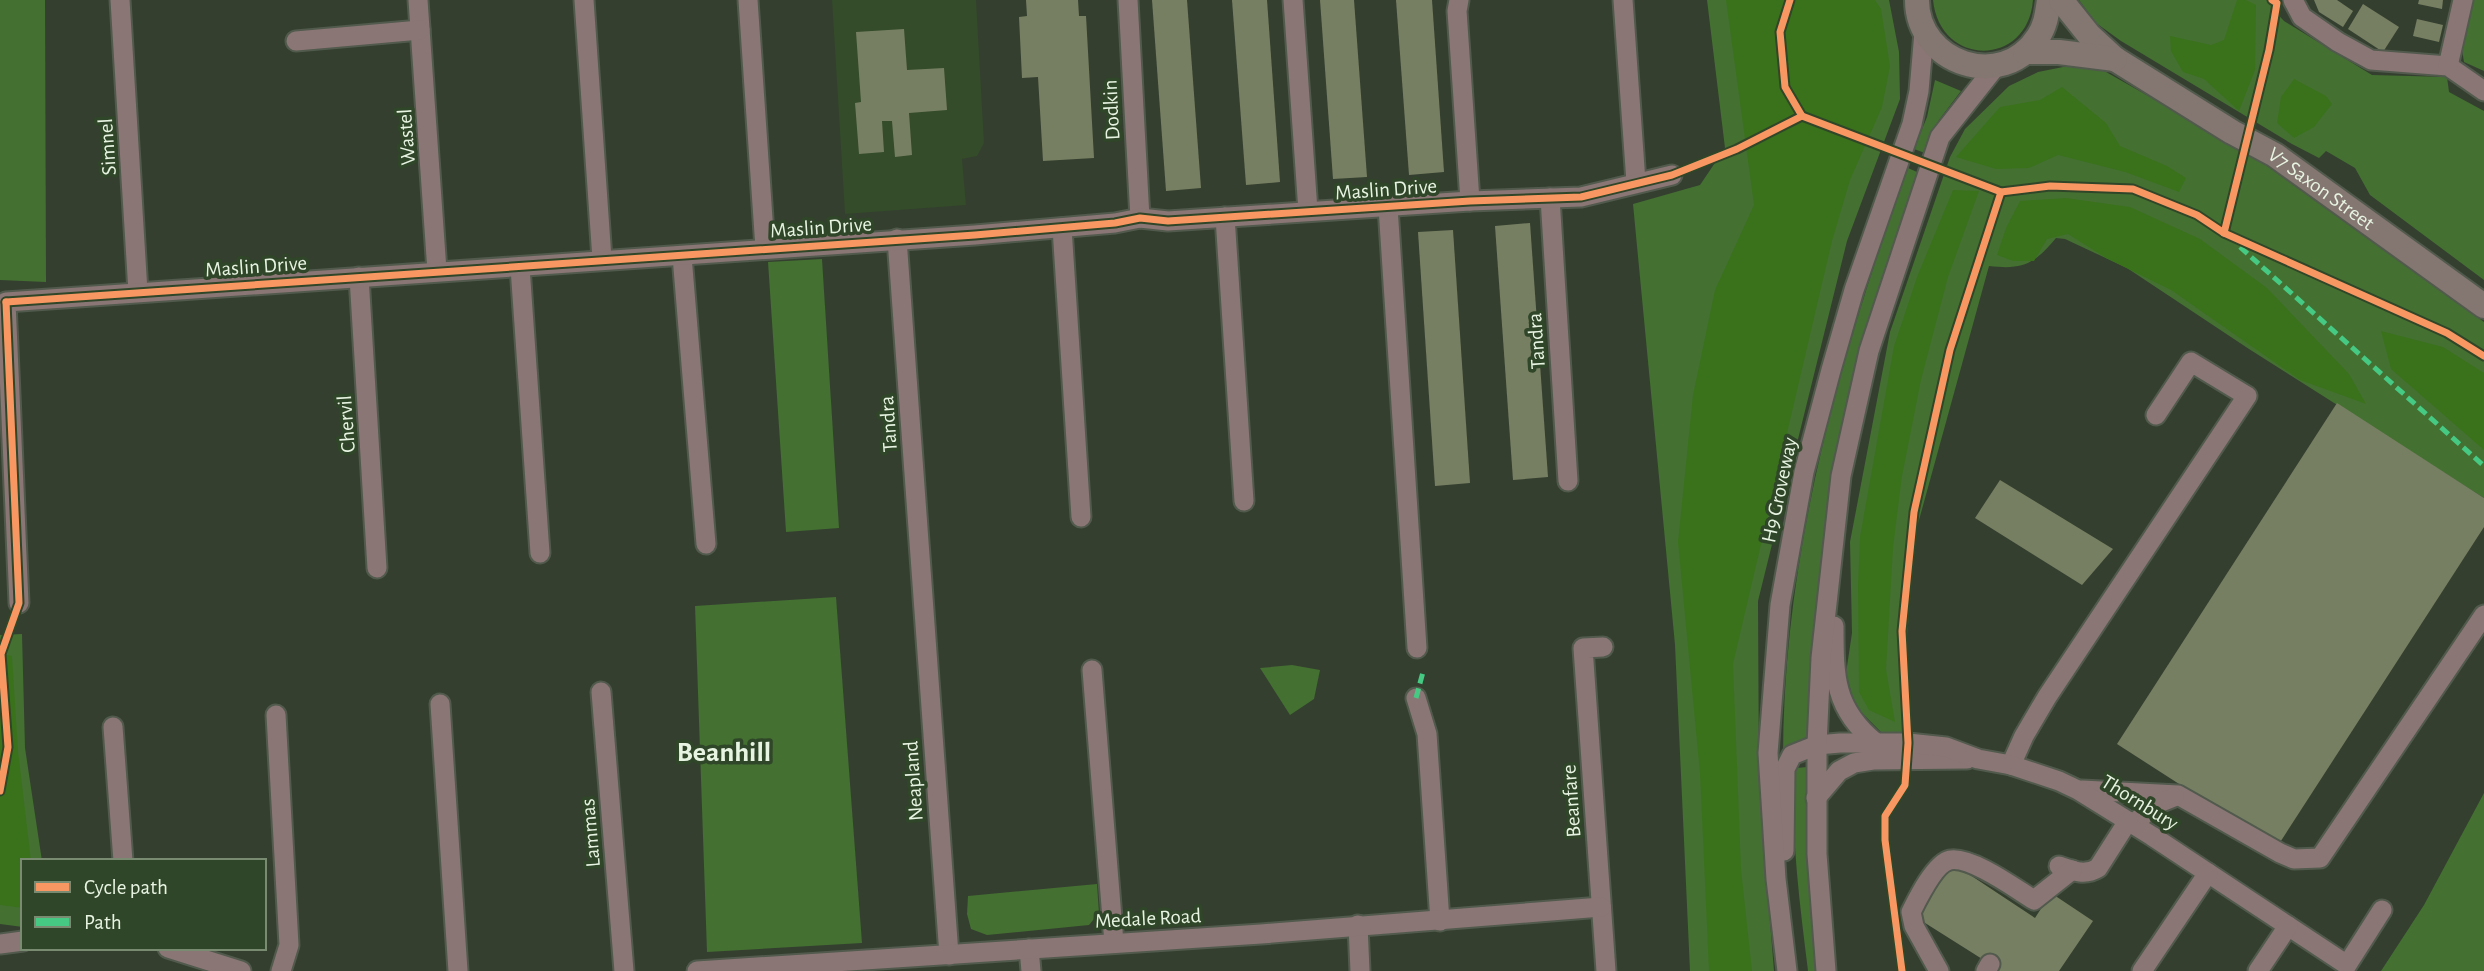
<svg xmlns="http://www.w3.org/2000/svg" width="2484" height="971" font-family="'Alegreya Sans',sans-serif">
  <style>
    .built { fill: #344c2a }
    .green { fill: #447032 }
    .forest { fill: #3a721b }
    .building { fill: #777f62 }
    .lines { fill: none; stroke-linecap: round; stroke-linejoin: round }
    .minor-casing { stroke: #515a4d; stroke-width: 23 }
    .major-casing { stroke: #515a4d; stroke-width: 28 }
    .minor { stroke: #8a7675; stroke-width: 19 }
    .major { stroke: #847671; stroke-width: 24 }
    .quiet { stroke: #46c982; stroke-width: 5; stroke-dasharray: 10 5; stroke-linecap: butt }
    .cycleway-casing { stroke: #304628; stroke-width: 11 }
    .cycleway { stroke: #f99763; stroke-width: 7 }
    .labels { text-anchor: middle; stroke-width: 7; stroke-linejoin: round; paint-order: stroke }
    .street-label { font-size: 21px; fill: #e7f4e2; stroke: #304628 }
    .district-label { font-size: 28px; font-weight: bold; fill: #e7f4e2; stroke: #304628 }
  </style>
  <rect width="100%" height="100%" fill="#343f2f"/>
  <polygon class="built" points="832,0 976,0 984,143 977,156 962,159 966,205 845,214"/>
  <g class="green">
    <polygon points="0,0 45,0 46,282 0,280"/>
    <polygon points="1707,0 1889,0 1899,52 1900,99 1847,241 1758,601 1759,784 1774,971 1690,971 1675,645 1633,204 1700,185 1725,148"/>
    <path d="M 1933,0 L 2033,0 C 2028,67 1940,68 1933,0 Z"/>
    <polygon points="2079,0 2273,0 2272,8 2284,21 2372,75 2447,77 2449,92 2484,111 2484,280 2370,195 2355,168 2326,151 2319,158 2292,144 2121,41 2096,23"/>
    <polygon points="2471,0 2484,0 2484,71 2464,62 2462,50 2463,36"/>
    <path d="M 2068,66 L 2099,68 L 2196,123 L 2227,137 L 2484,322 L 2484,498 L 2249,349 L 2127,268 L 2065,239 L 2056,238 C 2034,264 2024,270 1989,266 L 1916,531 L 1906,649 L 1902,735 L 1881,732 L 1855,706 L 1846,673 L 1852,633 L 1850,542 L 1890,332 L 1950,157 L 1965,129 L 2009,86 L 2038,72 Z"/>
    <polygon points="1935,80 1961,91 1939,120 1925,153 1914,149 1927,117"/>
    <path d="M 1908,168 L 1917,172 L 1889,258 L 1853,382 L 1828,503 L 1815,615 L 1807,739 L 1783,758 C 1783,555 1839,358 1908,168 Z"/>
    <polygon points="822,259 839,528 786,532 768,262"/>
    <polygon points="836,597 862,943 707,952 695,606"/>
    <polygon points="22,634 25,748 42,861 23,861 23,927 0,924 0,635"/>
    <polygon points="1292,665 1320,670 1314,699 1290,715 1260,668"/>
    <path d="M 1807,767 L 1809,868 L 1817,971 L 1808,971 C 1800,905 1791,839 1794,773 L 1797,768 Z"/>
    <polygon points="2484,793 2484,971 2381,971 2424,905"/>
    <polygon points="1097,884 1099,913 1089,925 987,935 971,929 967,914 968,896"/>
  </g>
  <g class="forest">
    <polygon points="1726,0 1875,0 1881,9 1890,66 1882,107 1850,180 1832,241 1733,664 1741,869 1752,971 1709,971 1700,773 1678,542 1693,395 1715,290 1754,205"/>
    <polygon points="2237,0 2246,0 2256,5 2255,70 2239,111 2204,79 2183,72 2171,51 2170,36 2211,45 2224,40"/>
    <polygon points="2294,79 2326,96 2332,104 2314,127 2294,138 2277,123 2281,97"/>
    <polygon points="2062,87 2106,123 2120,146 2167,166 2186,178 2179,192 2125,172 2058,155 2029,168 1996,169 1956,157 2000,107 2040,100"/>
    <polygon points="1953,190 1979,191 1948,277 1921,380 1902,476 1893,548 1886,669 1895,722 1869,710 1859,692 1858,585 1860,537 1894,346 1917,277"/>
    <polygon points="2066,198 2130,207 2200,239 2267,288 2349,374 2366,404 2300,380 2171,290 2106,258 2068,234 2047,239 2034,261 2013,261 1997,255 2006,228 2020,201"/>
    <polygon points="2381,331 2443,347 2484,373 2484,450 2391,369"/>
    <polygon points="0,654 12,656 18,751 31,861 23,861 23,908 0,905"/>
  </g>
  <g class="building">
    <polygon points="1026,0 1078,0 1079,16 1086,16 1094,158 1043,161 1038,77 1022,78 1019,17 1027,16"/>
    <polygon points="1152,0 1187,0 1201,188 1166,191"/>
    <polygon points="1232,0 1267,0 1280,182 1246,185"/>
    <polygon points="1320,0 1354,0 1367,177 1333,179"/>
    <polygon points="1396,0 1432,0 1444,172 1409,175"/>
    <polygon points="2314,0 2337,0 2353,11 2343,27 2319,12"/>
    <polygon points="2419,0 2443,0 2442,9 2418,4"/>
    <polygon points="2363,4 2399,27 2383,52 2348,29"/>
    <polygon points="2417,19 2443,25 2439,42 2413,36"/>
    <polygon points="904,29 907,70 944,68 947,110 909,113 912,155 895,157 892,121 882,121 884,152 859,154 855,103 861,102 856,32"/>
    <polygon points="1530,223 1548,477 1513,480 1495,226"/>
    <polygon points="1453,230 1470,483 1435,486 1418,232"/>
    <polygon points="2337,403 2484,498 2484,527 2277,847 2117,744"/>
    <polygon points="2000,480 2113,549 2082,585 1975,518"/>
    <polygon points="1949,861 2035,918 2051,893 2093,921 2059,971 1997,971 1998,969 1914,916"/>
  </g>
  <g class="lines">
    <g class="minor-casing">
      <g id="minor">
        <polyline points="120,0 138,292"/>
        <polyline points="418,0 437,271"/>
        <polyline points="584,0 602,259"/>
        <polyline points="748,0 765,248"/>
        <polyline points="1128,0 1140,218"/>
        <polyline points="1293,0 1308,211"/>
        <polyline points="1459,0 1457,11 1470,201"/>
        <polyline points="1623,0 1636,182"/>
        <polyline points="2293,0 2302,17 2338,42 2371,60 2448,66 2484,91"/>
        <polyline points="296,41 420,30"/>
        <polyline points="2448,66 2463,0"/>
        <polyline points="1550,198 1568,481"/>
        <polyline points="1388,207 1417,648"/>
        <polyline points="1225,217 1244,501"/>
        <polyline points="1062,228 1081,517"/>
        <polyline points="897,239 949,955"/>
        <polyline points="682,256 706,544"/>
        <polyline points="520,267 540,553"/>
        <polyline points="359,277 377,568"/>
        <polyline points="19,603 6,302 975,235 1115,223 1140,218 1168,221 1470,201 1581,197 1672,175"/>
        <path d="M 1834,626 C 1834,677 1834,709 1876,743"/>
        <polyline points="1603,647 1583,648 1606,971"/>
        <polyline points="1092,670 1114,943"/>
        <polyline points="601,692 624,971"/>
        <polyline points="1416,698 1427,734 1440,921"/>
        <polyline points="440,704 458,971"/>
        <polyline points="276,715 289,945 281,971"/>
        <polyline points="113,727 123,861"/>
        <polyline points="2011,765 2024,736 2047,697 2247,396 2191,362 2156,415"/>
        <polyline points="2082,790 2178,795 2280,853 2294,859 2320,858 2484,615"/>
        <polyline points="1816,798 1839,771 1854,763 1873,760 1967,759"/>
        <polyline points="2134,824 2154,805 2174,797"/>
        <polyline points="1784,851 1785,769 1792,755 1817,745 1840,743 1908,743 1946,747 1978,759 2011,765 2059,781 2078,790 2152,836 2347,965 2382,910"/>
        <path d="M 2059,866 C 2073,871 2085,876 2098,868 L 2128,821"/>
        <polyline points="1358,925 1360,971"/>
        <polyline points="0,944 23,941"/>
        <polyline points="168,948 241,971"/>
        <polyline points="1029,949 1031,971"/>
        <polyline points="697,971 1261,934 1601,907"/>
        <polyline points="1787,971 1776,879 1768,753 1780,605 1804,472 1831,370 1854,290 1912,124 1919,91 1924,32"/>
        <polyline points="1826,971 1817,854 1817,745 1821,658 1841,476 1869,351 1940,137 1996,66"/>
        <path d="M 1939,971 L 1914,926 L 1911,912 C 1917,900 1935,863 1950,860 C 1971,856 2016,889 2034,900 L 2072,870"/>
        <polyline points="1986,971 1990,964"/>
        <polyline points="2142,971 2208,873"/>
        <polyline points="2258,971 2288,926"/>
      </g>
    </g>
    <g class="major-casing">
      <g id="major">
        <path d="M 1917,0 C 1917,64 2003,92 2038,37 C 2046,25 2047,13 2049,0"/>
        <path id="s1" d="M 2061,0 L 2089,35 L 2115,59 L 2232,132 L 2275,155 L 2484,306"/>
        <polyline points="2025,52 2059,52 2115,59"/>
      </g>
    </g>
    <use href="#minor" class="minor"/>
    <use href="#major" class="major"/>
    <g class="quiet">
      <polyline points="2240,247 2484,466"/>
      <polyline points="1416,698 1423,672"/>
    </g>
    <g class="cycleway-casing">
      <g id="cycleway">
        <polyline points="1790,0 1780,32 1785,87 1802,116 2001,192 2050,186 2133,189 2197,215 2224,233 2447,333 2484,356"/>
        <polyline points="2224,233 2269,50 2277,3 2272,0"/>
        <polyline points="6,302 975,235 1115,223 1140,218 1168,221 1470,201 1581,197 1672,175 1737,149 1802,116"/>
        <polyline points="0,791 8,747 1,654 19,603 6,302"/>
        <polyline points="1902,971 1885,840 1885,816 1905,785 1908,743 1902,631 1914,512 1950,350 2001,192"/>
      </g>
    </g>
    <use href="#cycleway" class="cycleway"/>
  </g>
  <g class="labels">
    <g class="street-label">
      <text transform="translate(1111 110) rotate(-93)" y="7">Dodkin</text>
      <text transform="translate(406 137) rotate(-94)" y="7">Wastel</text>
      <text transform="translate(107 147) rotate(-94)" y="7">Simnel</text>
      <text transform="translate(1386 189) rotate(-4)" y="7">Maslin Drive</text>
      <text dy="7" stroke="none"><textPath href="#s1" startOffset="324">V7 Saxon Street</textPath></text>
      <text transform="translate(821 227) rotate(-4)" y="7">Maslin Drive</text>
      <text transform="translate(256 266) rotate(-4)" y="7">Maslin Drive</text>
      <text transform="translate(1536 341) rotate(-94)" y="7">Tandra</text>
      <text transform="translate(346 424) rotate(-94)" y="7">Chervil</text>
      <text transform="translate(888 424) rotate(-94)" y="7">Tandra</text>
      <text transform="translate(1779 490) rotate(-78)" y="7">H9 Groveway</text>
      <text transform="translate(913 781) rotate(-94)" y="7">Neapland</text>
      <text transform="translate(1571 801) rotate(-94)" y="7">Beanfare</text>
      <text transform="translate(2140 802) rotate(32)" y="7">Thornbury</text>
      <text transform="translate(590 833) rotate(-95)" y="7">Lammas</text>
      <text transform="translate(1148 918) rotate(-3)" y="7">Medale Road</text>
    </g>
    <g class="district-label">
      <text x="724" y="761">Beanhill</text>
    </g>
  </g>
  <rect x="21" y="859" width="245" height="91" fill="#304628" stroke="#798c72" stroke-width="2"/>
  <rect x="35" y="882" width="35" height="10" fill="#f99763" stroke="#798c72" stroke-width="2"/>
  <text x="84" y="894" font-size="21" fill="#e7f4e2">Cycle path</text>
  <rect x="35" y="917" width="35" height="10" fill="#46c982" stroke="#798c72" stroke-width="2"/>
  <text x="84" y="929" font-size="21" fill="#e7f4e2">Path</text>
</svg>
